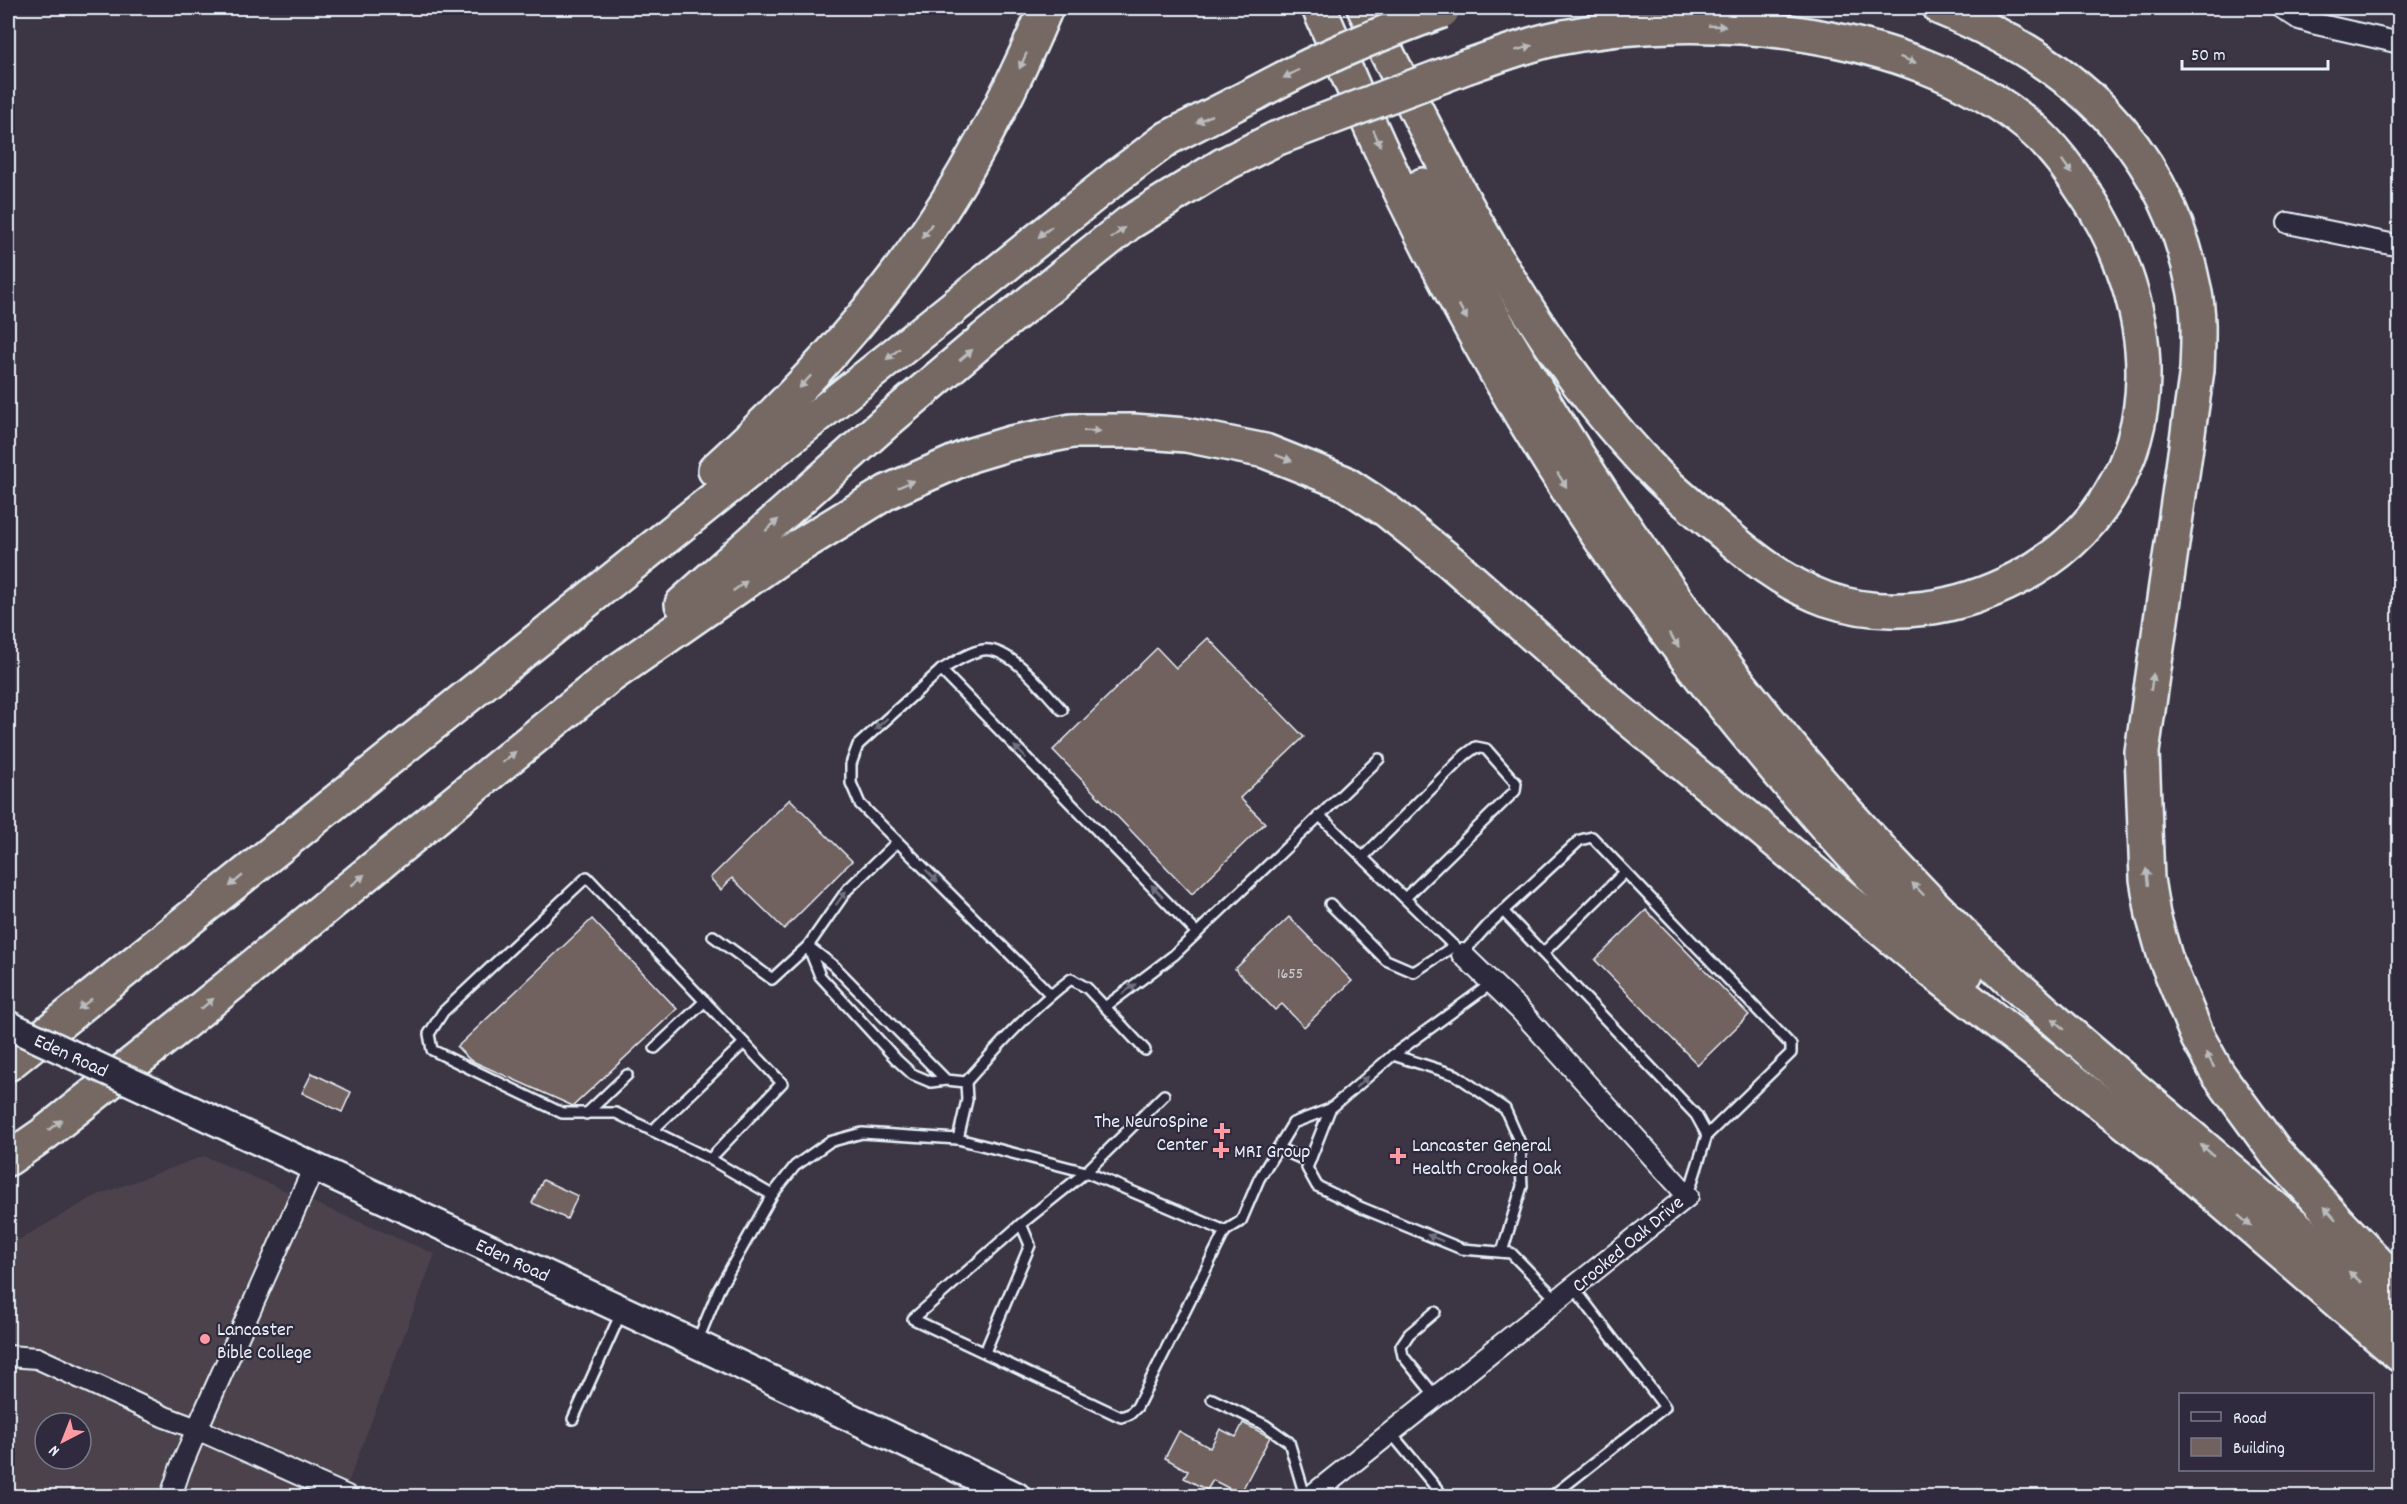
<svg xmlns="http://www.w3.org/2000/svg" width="2407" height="1504" font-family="Dekko,sans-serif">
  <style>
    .built { fill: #4c424c; fill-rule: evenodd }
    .building { fill: #71625f; stroke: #e8f1f8; stroke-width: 1.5 }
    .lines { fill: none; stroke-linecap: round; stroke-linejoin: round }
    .lane-casing { stroke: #e8f1f8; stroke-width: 14 }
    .street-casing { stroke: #e8f1f8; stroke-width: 24 }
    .secondary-casing { stroke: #e8f1f8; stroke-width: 32 }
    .highway-casing { stroke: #e8f1f8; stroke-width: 38 }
    .lane { stroke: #2f2a3d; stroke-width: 9 }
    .street { stroke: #2f2a3d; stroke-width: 20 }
    .secondary { stroke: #2f2a3d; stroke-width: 27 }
    .highway { stroke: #766964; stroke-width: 33 }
    .secondary-bridge-casing { stroke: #e8f1f8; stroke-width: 32; stroke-linecap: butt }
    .highway-bridge-casing { stroke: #e8f1f8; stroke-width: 38; stroke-linecap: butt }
    .secondary-bridge { stroke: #2f2a3d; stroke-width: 27 }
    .highway-bridge { stroke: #766964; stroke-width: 33 }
    .oneway { fill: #babbbd }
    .oneway2 { fill: #70707e }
    .poi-dot { fill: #ff9aa2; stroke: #2f2a3d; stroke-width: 2 }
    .labels { text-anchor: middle; stroke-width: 4.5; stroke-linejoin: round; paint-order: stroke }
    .number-label { font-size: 16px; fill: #cacdd2 }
    .street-label { font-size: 20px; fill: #e8f1f8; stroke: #2f2a3d }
    .poi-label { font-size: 20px; fill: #e8f1f8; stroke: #2f2a3d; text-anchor: start }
  </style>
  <rect width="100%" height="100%" fill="#3c3544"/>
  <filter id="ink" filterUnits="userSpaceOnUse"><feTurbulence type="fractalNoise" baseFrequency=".0167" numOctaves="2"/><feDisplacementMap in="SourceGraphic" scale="12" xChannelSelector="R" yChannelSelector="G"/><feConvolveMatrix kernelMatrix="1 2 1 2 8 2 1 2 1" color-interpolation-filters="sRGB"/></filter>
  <g filter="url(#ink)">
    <path class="built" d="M 204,1156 L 435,1254 L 343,1496 L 8,1496 L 8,1246 L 95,1196 ZM 45,1423 L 81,1423 L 81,1459 L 45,1459 Z"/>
    <g class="building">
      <polygon points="1208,638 1304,737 1240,798 1265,823 1192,894 1053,750 1157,648 1176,668"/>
      <polygon points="790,799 852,861 784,929 732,878 721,890 710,878"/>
      <polygon points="1646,910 1749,1015 1698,1065 1595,960"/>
      <polygon points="1289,917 1352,981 1304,1027 1282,1004 1275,1010 1235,969"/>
      <polygon points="592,919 677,1009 573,1106 470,1060 457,1047"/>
      <polygon points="312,1073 351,1092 342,1112 302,1093"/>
      <polygon points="543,1180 578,1196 567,1219 532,1203"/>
      <polygon points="1243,1423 1270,1437 1240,1494 1213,1480 1207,1490 1184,1478 1188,1471 1165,1458 1179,1431 1210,1448 1220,1429 1236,1437"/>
    </g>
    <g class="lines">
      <g class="lane-casing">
        <g id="lane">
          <path d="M 941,670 C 953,663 969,652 983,650 C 1010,646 1045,692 1062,710"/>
          <polyline points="1319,815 1462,954 1488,925 1580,840 1592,837 1791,1045 1791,1053 1707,1135 1688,1195"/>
          <polyline points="1363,857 1465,755 1476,747 1486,749 1516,783 1515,791 1405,898"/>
          <polyline points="1330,904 1386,960 1414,972 1454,946"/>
          <polyline points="1503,911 1696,1115 1707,1135"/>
          <polyline points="713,936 772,979 808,946 847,890 897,842"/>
          <polyline points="1543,953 1625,872"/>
          <polyline points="1050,994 860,804 851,783 851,764 858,745 941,670 1197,933"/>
          <polyline points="1105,1007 1145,1050"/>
          <polyline points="655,1048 705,1001"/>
          <polyline points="1393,1055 1456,1075 1505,1109 1520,1143 1522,1186 1502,1252"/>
          <path d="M 946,1080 L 834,966 L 808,946 L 820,976 L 897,1060 L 912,1074 L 931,1082 L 946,1080 L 966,1082 C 999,1045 1031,1009 1071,979 L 1087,988 L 1105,1007 L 1174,955 L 1379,759"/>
          <polyline points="1330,1109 1307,1168 1317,1186 1362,1208 1462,1249 1511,1253 1558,1301"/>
          <polyline points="586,1114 627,1075"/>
          <polyline points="652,1131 744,1043"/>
          <polyline points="958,1139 967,1100 966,1082"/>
          <polyline points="1278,1148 1309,1162"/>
          <polyline points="710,1159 782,1083 587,877 443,1012 429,1034 432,1050 562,1113 616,1113 710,1159 772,1195"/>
          <polyline points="1225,1231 1241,1221 1259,1179 1293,1123 1330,1109 1393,1055 1492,983"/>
          <polyline points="1435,1312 1409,1334 1401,1346 1403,1356 1436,1397"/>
          <polyline points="697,1342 719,1289 772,1195 795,1166 829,1142 862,1133 958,1139 1086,1172 1225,1231 1137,1407 1130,1414 1121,1417 913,1319 1021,1224 1086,1172 1164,1095"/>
          <polyline points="985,1352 1030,1245 1021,1224"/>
          <polyline points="1212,1399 1265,1425 1289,1442 1305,1496"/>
          <polyline points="573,1419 621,1313"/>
          <polyline points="1391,1433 1443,1496"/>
          <polyline points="1552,1496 1665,1407 1574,1288"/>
        </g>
      </g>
      <g class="street-casing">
        <g id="street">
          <polyline points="2282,8 2299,19 2312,23 2400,43"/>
          <polyline points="2288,223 2400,246"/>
          <polyline points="314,1167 197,1429 347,1496"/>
          <polyline points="8,1356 37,1358 165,1417 197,1429 180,1469 171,1496"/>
          <polyline points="1311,1496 1688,1196 1520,1010 1462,954"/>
        </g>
      </g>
      <g class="secondary-casing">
        <g id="secondary">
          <path id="s1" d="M 181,1105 L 696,1344 L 1016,1496"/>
        </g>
      </g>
      <g class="highway-casing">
        <g id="highway">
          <path d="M 1319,8 C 1348,74 1375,141 1408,206 C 1435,262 1465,318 1496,372 C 1623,594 1784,794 1966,973"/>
          <path d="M 1364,8 C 1447,169 1529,346 1658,476 C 1675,493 1694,508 1713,524 C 1748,554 1782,583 1826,599 C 1890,621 1959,609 2018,578 C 2096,538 2142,464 2143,376 C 2144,316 2121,247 2088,198 C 2071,172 2053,146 2029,126 C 1911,28 1704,9 1558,38 C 1528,44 1498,56 1468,66"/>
          <path d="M 1940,8 C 2073,62 2165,143 2194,288 C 2200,315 2198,343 2197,370 L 2142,752 L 2147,879 L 2153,915 L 2165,957 L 2198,1038 L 2218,1074 L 2275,1152 L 2338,1222 L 2400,1286"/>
          <path d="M 1423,185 C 1454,251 1491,315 1529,377 C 1652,583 1799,774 1971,943 C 2032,1003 2098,1058 2163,1113 C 2242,1180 2321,1247 2400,1315"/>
          <path d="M 715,470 C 787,404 854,334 911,255 C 966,179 1010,94 1046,8"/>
          <polyline points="682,604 886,422 985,338 1129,223 1223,165 1275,139"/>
          <polyline points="8,1064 1116,177 1168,138 1256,93"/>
          <polyline points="2167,1154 2400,1355"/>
          <polyline points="8,1159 44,1134 180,1026 606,679 781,557 887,492 971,455 1011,443 1072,431 1133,431 1186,435 1265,451 1343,482 1386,510 1452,563 1616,708 1926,966 2185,1169"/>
        </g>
      </g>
      <use href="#lane" class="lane"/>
      <use href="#street" class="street"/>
      <use href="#secondary" class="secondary"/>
      <use href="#highway" class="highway"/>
      <g class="secondary-bridge-casing">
        <g id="secondary-bridge">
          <path id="s2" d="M 8,1025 L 181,1105"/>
        </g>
      </g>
      <g class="highway-bridge-casing">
        <g id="highway-bridge">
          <path d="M 1256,93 C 1316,60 1377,34 1442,11"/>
          <polyline points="1275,139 1468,66"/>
        </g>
      </g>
      <use href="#secondary-bridge" class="secondary-bridge"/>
      <use href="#highway-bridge" class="highway-bridge"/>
    </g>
    <defs><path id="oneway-solid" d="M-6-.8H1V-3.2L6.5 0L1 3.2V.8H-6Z" transform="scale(1.5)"/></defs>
    <g class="oneway">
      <use href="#oneway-solid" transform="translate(1717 26) rotate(2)"/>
      <use href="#oneway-solid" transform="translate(1524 48) rotate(-17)"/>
      <use href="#oneway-solid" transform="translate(1908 60) rotate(20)"/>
      <use href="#oneway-solid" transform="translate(1023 61) rotate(115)"/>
      <use href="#oneway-solid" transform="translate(1291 74) rotate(153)"/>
      <use href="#oneway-solid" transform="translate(1204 119) rotate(153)"/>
      <use href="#oneway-solid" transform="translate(1377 138) rotate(66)"/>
      <use href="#oneway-solid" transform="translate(2067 167) rotate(55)"/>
      <use href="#oneway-solid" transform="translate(927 231) rotate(123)"/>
      <use href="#oneway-solid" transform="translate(1045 232) rotate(142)"/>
      <use href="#oneway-solid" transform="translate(1118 233) rotate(-39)"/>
      <use href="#oneway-solid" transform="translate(1463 312) rotate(61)"/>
      <use href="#oneway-solid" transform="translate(893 354) rotate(141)"/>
      <use href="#oneway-solid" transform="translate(966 355) rotate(-40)"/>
      <use href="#oneway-solid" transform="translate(805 382) rotate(133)"/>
      <use href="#oneway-solid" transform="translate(1092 431) rotate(2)"/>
      <use href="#oneway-solid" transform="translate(1284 458) rotate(20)"/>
      <use href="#oneway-solid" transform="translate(1562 480) rotate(58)"/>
      <use href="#oneway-solid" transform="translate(906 484) rotate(-24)"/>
      <use href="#oneway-solid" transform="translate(772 525) rotate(-42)"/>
      <use href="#oneway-solid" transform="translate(740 586) rotate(-35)"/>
      <use href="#oneway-solid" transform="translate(1674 640) rotate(54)"/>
      <use href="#oneway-solid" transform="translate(2152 682) rotate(-82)"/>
      <use href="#oneway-solid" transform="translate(509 757) rotate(-39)"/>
      <use href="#oneway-solid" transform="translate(2147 877) rotate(-96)"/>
      <use href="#oneway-solid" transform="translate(358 880) rotate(-40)"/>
      <use href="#oneway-solid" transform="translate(236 881) rotate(140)"/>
      <use href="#oneway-solid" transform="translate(1918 889) rotate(-134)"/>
      <use href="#oneway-solid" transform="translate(85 1004) rotate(142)"/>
      <use href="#oneway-solid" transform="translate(207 1004) rotate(-40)"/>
      <use href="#oneway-solid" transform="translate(2058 1024) rotate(-139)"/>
      <use href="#oneway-solid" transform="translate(2210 1060) rotate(-119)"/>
      <use href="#oneway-solid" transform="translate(55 1125) rotate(-38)"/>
      <use href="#oneway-solid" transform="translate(2207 1150) rotate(-140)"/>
      <use href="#oneway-solid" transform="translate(2330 1213) rotate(-132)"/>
      <use href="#oneway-solid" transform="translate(2245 1221) rotate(41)"/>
      <use href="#oneway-solid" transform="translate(2355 1277) rotate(-139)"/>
    </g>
    <g class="oneway2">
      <use href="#oneway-solid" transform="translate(881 724) rotate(138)"/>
      <use href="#oneway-solid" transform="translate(1020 752) rotate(-134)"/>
      <use href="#oneway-solid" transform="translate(932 876) rotate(45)"/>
      <use href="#oneway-solid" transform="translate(1157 891) rotate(-134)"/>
      <use href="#oneway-solid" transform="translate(841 898) rotate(-53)"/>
      <use href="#oneway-solid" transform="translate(1129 989) rotate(-37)"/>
      <use href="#oneway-solid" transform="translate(1362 1082) rotate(-41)"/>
      <use href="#oneway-solid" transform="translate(1435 1238) rotate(-158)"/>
    </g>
  </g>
  <g class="poi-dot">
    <path d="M1219 1122h6v6h6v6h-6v6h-6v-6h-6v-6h6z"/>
    <path d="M1218 1141h6v6h6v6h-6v6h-6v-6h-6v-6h6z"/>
    <path d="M1395 1147h6v6h6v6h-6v6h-6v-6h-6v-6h6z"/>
    <circle cx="205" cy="1339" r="6"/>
  </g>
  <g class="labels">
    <g class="number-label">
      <text x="1290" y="978">1655</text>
    </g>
    <g class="street-label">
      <text dy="7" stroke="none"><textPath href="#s2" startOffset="70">Eden Road</textPath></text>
      <text transform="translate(1627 1243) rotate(-40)" y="7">Crooked Oak Drive</text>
      <text dy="7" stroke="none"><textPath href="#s1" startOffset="366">Eden Road</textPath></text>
    </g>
    <g class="poi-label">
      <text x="1208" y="1127" text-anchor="end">The NeuroSpine<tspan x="1208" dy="23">Center</tspan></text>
      <text x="1412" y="1151">Lancaster General<tspan x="1412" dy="23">Health Crooked Oak</tspan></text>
      <text x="1234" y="1157">MRI Group</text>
      <text x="217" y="1335">Lancaster<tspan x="217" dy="23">Bible College</tspan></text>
    </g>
  </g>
  <rect width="2407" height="1504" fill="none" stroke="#2f2a3d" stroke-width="30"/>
  <rect x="15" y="15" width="2377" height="1474" fill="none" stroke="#e8f1f8" stroke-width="2" filter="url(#ink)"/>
  <rect x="2179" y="1393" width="195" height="78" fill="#2f2a3d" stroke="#797a88" stroke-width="1.5"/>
  <rect x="2191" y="1412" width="30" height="9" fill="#2f2a3d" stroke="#797a88" stroke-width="1.5"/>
  <text x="2233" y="1423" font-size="18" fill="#e8f1f8">Road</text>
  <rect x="2191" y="1438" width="30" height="18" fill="#71625f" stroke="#797a88" stroke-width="1.5"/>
  <text x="2233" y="1453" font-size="18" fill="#e8f1f8">Building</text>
  <g transform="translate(63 1441) rotate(222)"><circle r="28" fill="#2f2a3d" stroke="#797a88" stroke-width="1.5"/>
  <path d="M0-4.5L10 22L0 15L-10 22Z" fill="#ff9aa2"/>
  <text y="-9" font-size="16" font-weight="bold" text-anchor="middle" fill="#e8f1f8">N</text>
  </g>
  <path d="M2182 60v9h146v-9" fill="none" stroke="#e8f1f8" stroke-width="3"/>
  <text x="2191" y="60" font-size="18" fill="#e8f1f8" stroke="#2f2a3d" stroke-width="4.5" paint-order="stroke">50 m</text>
</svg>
